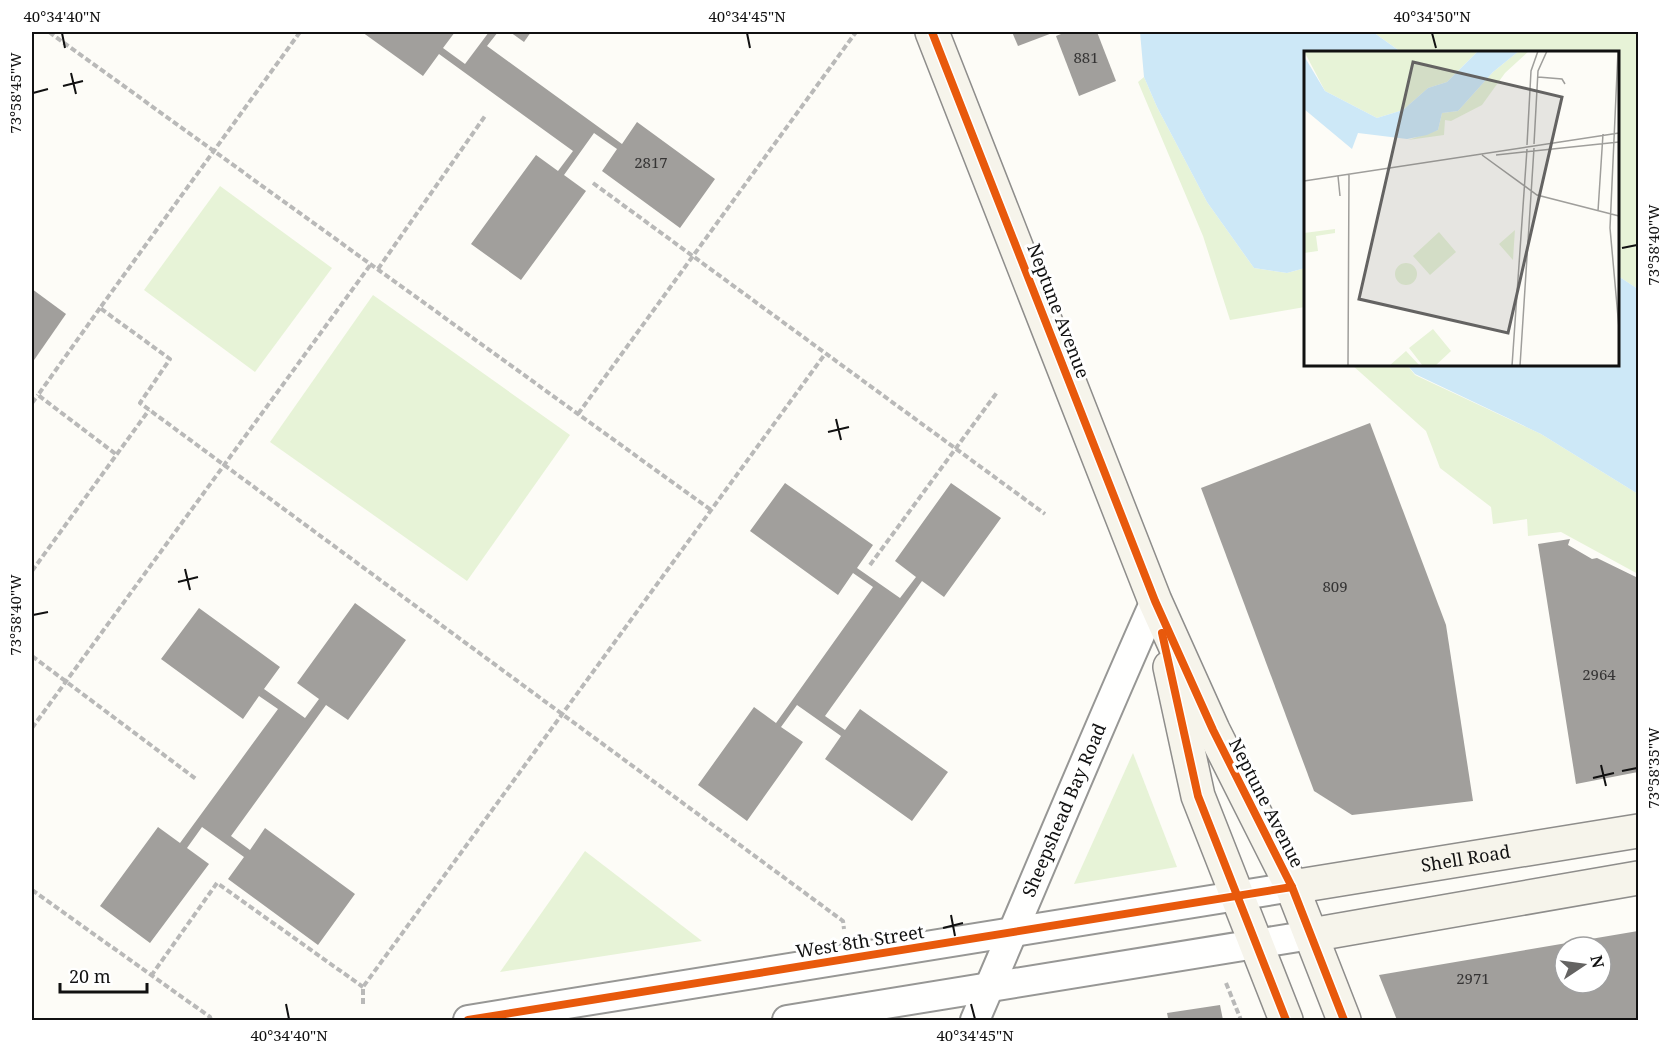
<svg xmlns="http://www.w3.org/2000/svg" width="1670" height="1052" font-family="'Noto Serif',serif">
  <style>
    .green { fill: #e7f3d7 }
    .water { fill: #cde8f7 }
    .building { fill: #a19f9c; fill-rule: evenodd }
    .lines { fill: none; stroke-linecap: round; stroke-linejoin: round }
    .minor-casing { stroke: #979795; stroke-width: 32 }
    .secondary-casing { stroke: #8e8d8b; stroke-width: 36 }
    .path { stroke: #b9b9b8; stroke-width: 4; stroke-dasharray: 6 3; stroke-linecap: butt }
    .minor { stroke: #fffffe; stroke-width: 28 }
    .secondary { stroke: #f6f4eb; stroke-width: 33 }
    .cycleway-casing { stroke: #fff; stroke-width: 11 }
    .cycleway { stroke: #e8590c; stroke-width: 8 }
    .ticks { fill: none; stroke: #111; stroke-width: 2 }
    .labels { text-anchor: middle; stroke-width: 6; stroke-linejoin: round; paint-order: stroke }
    .number-label { font-size: 15px; fill: #353434 }
    .street-label { font-size: 18px; fill: #111; stroke: #fff }
    .inset-road { fill: none; stroke: #9f9e9b; stroke-width: 1.5 }
    .view { fill: #646362; fill-opacity: 0.15; stroke: #646362; stroke-width: 3 }
    .inset-edge { fill: none; stroke: #111; stroke-width: 3 }
    .neatline { fill: none; stroke: #111; stroke-width: 2 }
    .ticks-label { font-size: 15px; text-anchor: middle; fill: #111 }
  </style>
  <rect width="100%" height="100%" fill="#fdfcf7"/>
  <g class="green">
    <polygon points="1373,32 1638,32 1638,289 1618,276 1618,52 1401,52"/>
    <polygon points="1144,77 1157,107 1207,202 1254,268 1287,273 1305,268 1305,307 1230,320 1203,236 1138,82"/>
    <polygon points="220,186 332,268 255,372 144,290"/>
    <polygon points="373,295 570,435 467,581 270,442"/>
    <polygon points="1352,365 1407,365 1415,375 1541,434 1638,494 1638,574 1561,532 1528,536 1527,519 1493,524 1491,507 1440,468 1426,431"/>
    <polygon points="1133,753 1177,867 1074,884"/>
    <polygon points="585,851 702,941 500,972"/>
  </g>
  <g class="water">
    <polygon points="1140,32 1373,32 1401,52 1306,52 1305,268 1287,273 1254,268 1207,202 1157,107 1144,77"/>
    <polygon points="1618,276 1638,289 1638,494 1541,434 1415,374 1407,365 1618,364"/>
  </g>
  <g class="building">
    <polygon points="362,32 455,32 443,48 465,64 489,32 498,32 487,46 622,144 637,122 715,179 680,228 602,171 617,149 594,133 564,175 586,191 521,280 471,244 536,155 558,171 573,151 439,54 423,76"/>
    <polygon points="510,32 531,32 524,42"/>
    <polygon points="1012,32 1055,32 1018,46"/>
    <polygon points="1066,32 1097,32 1116,81 1079,96 1056,36"/>
    <polygon points="32,289 66,314 32,363"/>
    <polygon points="1370,423 1446,625 1473,801 1352,815 1314,791 1201,488"/>
    <polygon points="785,483 873,545 857,568 900,598 916,577 895,561 951,483 1001,518 944,597 922,581 825,716 845,730 860,709 948,772 912,821 825,759 841,736 797,705 781,727 803,742 747,821 698,785 754,707 776,723 873,587 853,573 838,595 750,531"/>
    <polygon points="1570,539 1568,545 1592,559 1597,558 1638,578 1638,772 1576,784 1538,544"/>
    <polygon points="355,603 406,640 348,720 326,705 231,836 250,850 265,828 355,894 318,945 228,879 244,857 202,827 187,848 209,864 150,943 100,906 158,827 180,843 278,709 259,696 243,719 161,659 199,608 280,667 264,689 305,718 319,699 297,683"/>
    <path d="M 1638,931 L 1638,1020 L 1397,1020 L 1379,975 ZM 1565,947 L 1601,947 L 1601,983 L 1565,983 Z"/>
    <polygon points="1220,1005 1223,1020 1163,1020 1163,1019 1168,1018 1167,1013"/>
  </g>
  <g class="lines">
    <g class="minor-casing">
      <g id="minor">
        <polyline points="468,1020 1292,887"/>
        <polyline points="787,1020 1311,935"/>
        <path id="s1" d="M 975,1020 C 1035,881 1093,740 1155,601"/>
      </g>
    </g>
    <g class="secondary-casing">
      <g id="secondary">
        <polyline points="932,32 1155,601 1213,730 1292,887 1344,1020"/>
        <polyline points="1170,667 1198,796 1286,1020"/>
        <path id="s2" d="M 1292,887 L 1638,831"/>
        <polyline points="1311,935 1638,878"/>
      </g>
    </g>
    <g class="path">
      <polyline points="49,32 711,510"/>
      <polyline points="300,32 100,308 170,359 140,403 843,921 844,929"/>
      <polyline points="593,183 1045,514"/>
      <polyline points="378,269 485,116"/>
      <polyline points="100,308 38,395 117,455"/>
      <polyline points="32,403 38,395"/>
      <polyline points="578,414 856,32"/>
      <polyline points="870,565 998,391"/>
      <polyline points="32,571 149,410"/>
      <polyline points="32,656 196,779"/>
      <polyline points="32,728 371,264"/>
      <polyline points="32,890 210,1017 211,1020"/>
      <polyline points="151,976 217,883 363,987"/>
      <polyline points="1226,983 1241,1020"/>
      <polyline points="363,1004 363,987 825,354"/>
    </g>
    <use href="#minor" class="minor"/>
    <use href="#secondary" class="secondary"/>
    <g class="cycleway-casing">
      <g id="cycleway">
        <polyline points="932,32 1155,601 1213,730 1292,887 1344,1020"/>
        <polyline points="1162,633 1198,796 1286,1020"/>
        <polyline points="468,1020 1292,887"/>
      </g>
    </g>
    <use href="#cycleway" class="cycleway"/>
  </g>
  <path class="ticks" d="M 62,33 L 65,48M 747,33 L 750,48M 1432,33 L 1436,48M 71,73 L 76,94M 63,86 L 83,81M 33,93 L 48,89M 1622,248 L 1637,245M 836,419 L 841,440M 828,432 L 849,427M 185,569 L 190,590M 178,582 L 198,577M 33,615 L 48,612M 1601,765 L 1606,786M 1622,771 L 1637,768M 1593,778 L 1614,773M 951,915 L 955,936M 943,928 L 963,923M 286,1004 L 289,1019M 971,1004 L 975,1019"/>
  <g class="labels">
    <g class="number-label">
      <text x="1086" y="63">881</text>
      <text x="651" y="168">2817</text>
      <text x="1335" y="592">809</text>
      <text x="1599" y="680">2964</text>
      <text x="1473" y="984">2971</text>
    </g>
    <g class="street-label">
      <text transform="translate(1058 311) rotate(69)" y="6">Neptune Avenue</text>
      <text transform="translate(1266 803) rotate(63)" y="6">Neptune Avenue</text>
      <text dy="6" stroke="none"><textPath href="#s1" startOffset="228">Sheepshead Bay Road</textPath></text>
      <text dy="6" stroke="none"><textPath href="#s2" startOffset="176">Shell Road</textPath></text>
      <text transform="translate(860 942) rotate(-9)" y="6">West 8th Street</text>
    </g>
  </g>
  <g transform="translate(1304 51)">
    <rect width="315" height="315" fill="#fdfcf7"/>
    <path d="M 0,0 L 174,0 L 143,31 L 124,37 L 99,59 L 73,67 L 21,40 ZM 215,0 L 225,0 L 201,22 L 178,54 L 147,70 L 141,69 L 140,84 L 104,89 L 134,79 L 138,62 L 154,60 L 189,21 ZM 31,178 L 31,182 L 12,185 L 14,200 L 0,202 L 0,182 ZM 211,179 L 210,193 L 209,209 L 195,193 ZM 135,181 L 152,201 L 126,224 L 109,205 ZM91 223a11 11 0 1 1 22 0a11 11 0 1 1-22 0ZM 129,278 L 147,300 L 131,315 L 119,315 L 105,297 ZM 102,300 L 116,315 L 85,315 Z" fill="#e7f3d7"/>
    <path d="M 174,0 L 215,0 L 189,21 L 154,60 L 138,62 L 134,79 L 123,84 L 103,88 L 54,82 L 48,98 L 0,58 L 0,5 L 21,40 L 73,67 L 99,59 L 124,37 L 143,31 Z" fill="#cde8f7"/>
    <path class="inset-road" d="M 314,0 L 306,177 L 315,277M 234,26 L 258,28 L 261,33M 230,93 L 234,20 L 243,0M 223,94 L 227,20 L 234,0M 178,104 L 233,144 L 315,165M 192,104 L 315,91M 34,125 L 36,145M 0,130 L 315,82M 294,160 L 299,83M 44,315 L 45,123M 208,315 L 223,98M 216,315 L 230,97"/>
    <path class="view" d="M 109,11 L 258,46 L 204,282 L 55,248 Z"/>
    <rect width="315" height="315" class="inset-edge"/>
  </g>
  <rect width="1670" height="1052" fill="none" stroke="#ffffff" stroke-width="66"/>
  <g transform="translate(1583 965) rotate(77)"><circle r="28" fill="#ffffff" stroke="#a0a0a0" stroke-width="1.5"/>
  <path d="M0-4.5L10 22L0 15L-10 22Z" fill="#646362"/>
  <text y="-9" font-size="16" font-weight="bold" text-anchor="middle" fill="#111111">N</text>
  </g>
  <path d="M60 983v9h87v-9" fill="none" stroke="#111111" stroke-width="3"/>
  <text x="69" y="983" font-size="18" fill="#111111" stroke="#ffffff" stroke-width="4.5" paint-order="stroke">20 m</text>
  <rect x="33" y="33" width="1604" height="986" class="neatline"/>
  <g class="ticks-label">
    <text x="62" y="22">40°34'40"N</text>
    <text x="747" y="22">40°34'45"N</text>
    <text x="1432" y="22">40°34'50"N</text>
    <text transform="translate(16 93) rotate(-90)" y="5">73°58'45"W</text>
    <text transform="translate(1654 245) rotate(-90)" y="5">73°58'40"W</text>
    <text transform="translate(16 615) rotate(-90)" y="5">73°58'40"W</text>
    <text transform="translate(1654 768) rotate(-90)" y="5">73°58'35"W</text>
    <text x="289" y="1041">40°34'40"N</text>
    <text x="975" y="1041">40°34'45"N</text>
  </g>
</svg>
